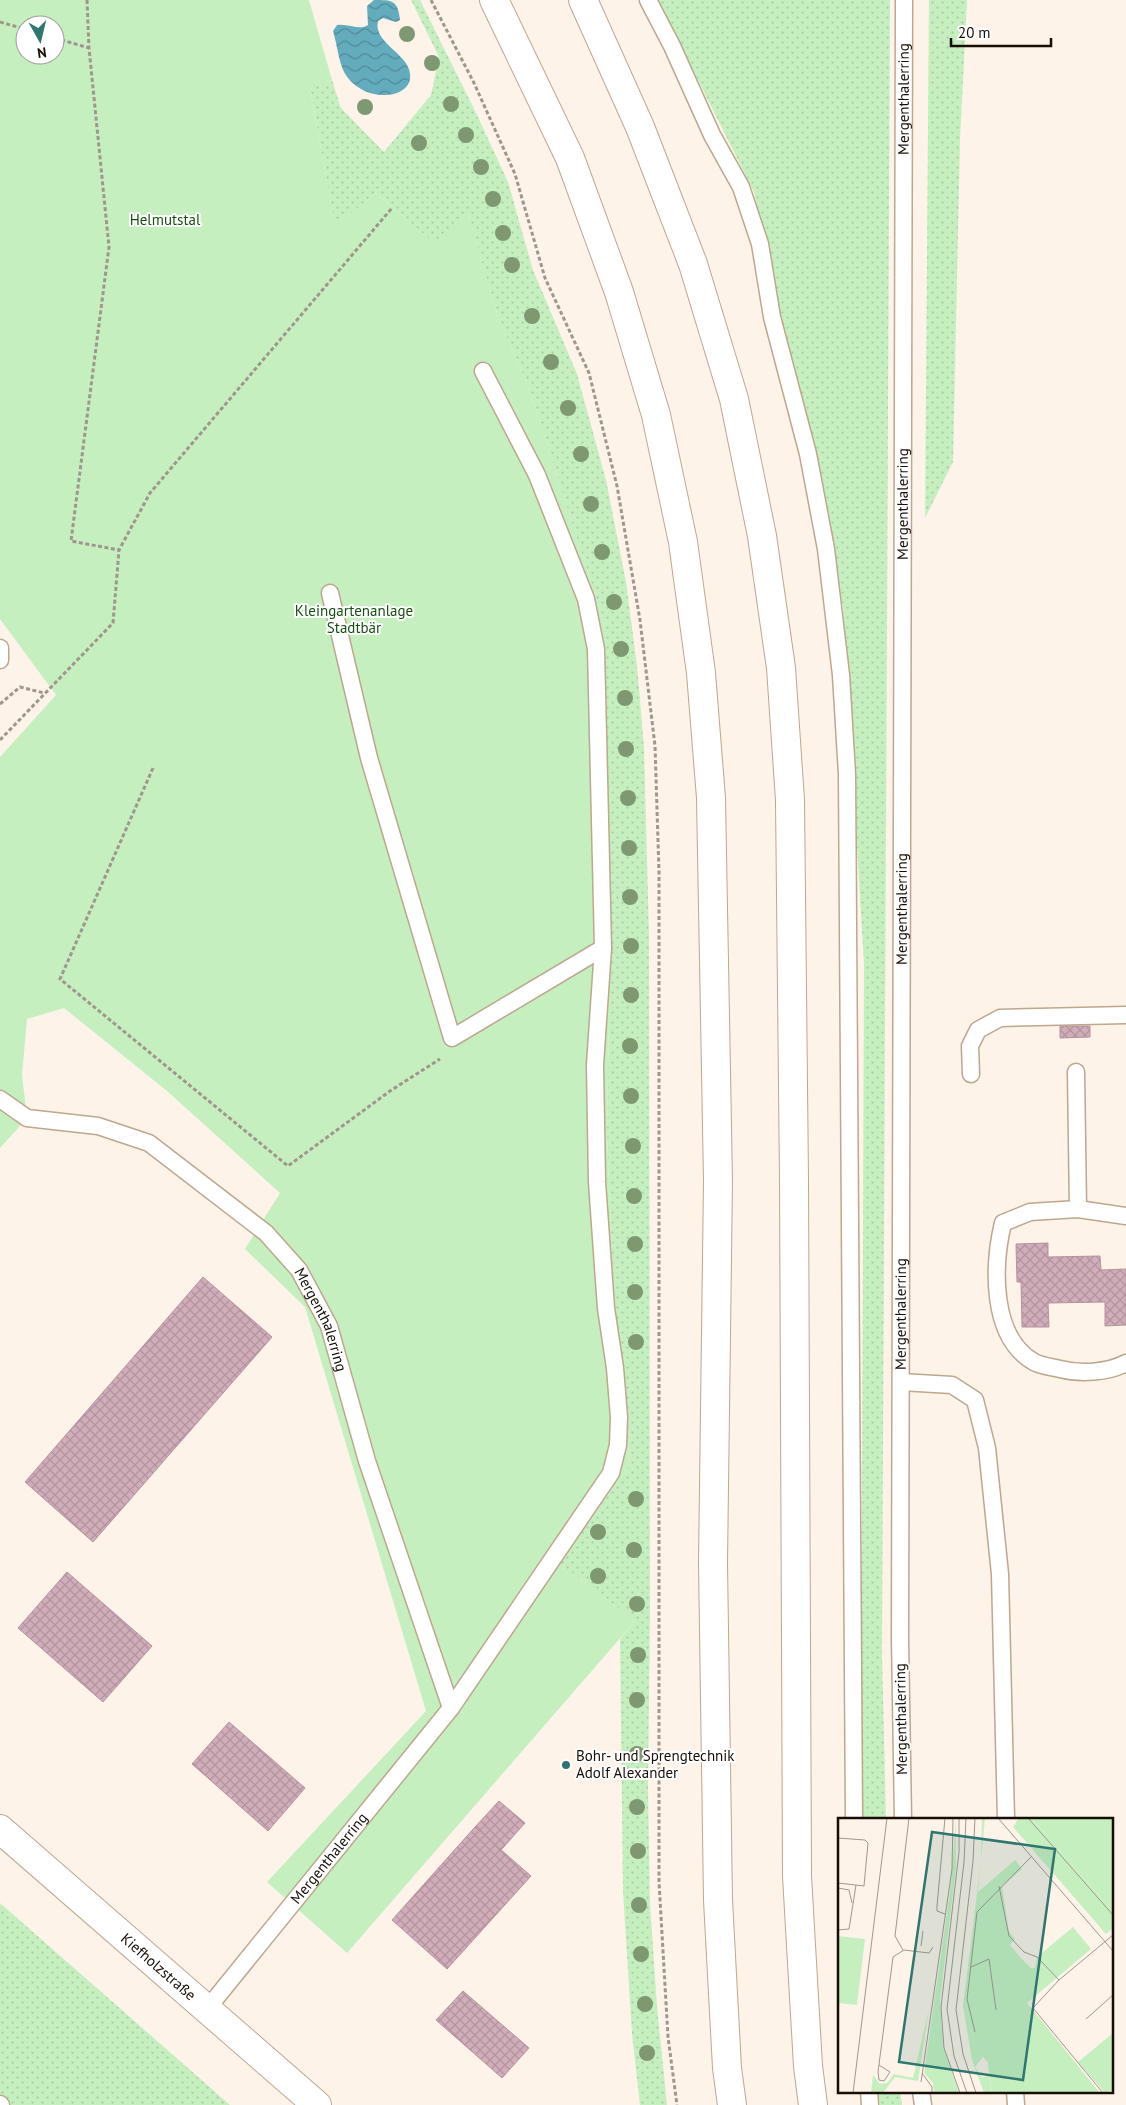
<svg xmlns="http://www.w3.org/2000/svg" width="1126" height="2105" font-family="'PT Sans',sans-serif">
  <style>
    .grass { fill: url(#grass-dots) }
    .garden { fill: #c6efc0; fill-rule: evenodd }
    .water { fill: url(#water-waves) }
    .building { fill: url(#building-cross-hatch); stroke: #b5939e }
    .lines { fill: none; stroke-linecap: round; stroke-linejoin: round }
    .service-casing { stroke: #bda78e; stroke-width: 19 }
    .tertiary-casing { stroke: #bda78e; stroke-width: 30 }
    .motorway-casing { stroke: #bda78e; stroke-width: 30 }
    .path { stroke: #9f968c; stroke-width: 3; stroke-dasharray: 4 2.5; stroke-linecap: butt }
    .service { stroke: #fff; stroke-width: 16 }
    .tertiary { stroke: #fff; stroke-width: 28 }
    .motorway { stroke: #fff; stroke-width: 28 }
    .tree { fill: #7e9872 }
    .poi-dot { fill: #2f766f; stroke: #fff; stroke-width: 2 }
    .labels { text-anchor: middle; stroke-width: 4; stroke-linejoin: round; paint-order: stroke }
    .street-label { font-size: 15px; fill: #160e06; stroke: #fff }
    .park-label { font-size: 15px; fill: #174e12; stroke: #fff }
    .poi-label { font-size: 15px; fill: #160e06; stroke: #fff; text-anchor: start }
    .inset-road { fill: none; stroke: #a1978e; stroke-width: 1 }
    .view { fill: #2f766f; fill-opacity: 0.15; stroke: #2f766f; stroke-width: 2.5 }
    .inset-edge { fill: none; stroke: #160e06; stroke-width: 2.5 }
  </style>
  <defs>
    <pattern id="grass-dots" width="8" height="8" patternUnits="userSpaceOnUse" patternTransform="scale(1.25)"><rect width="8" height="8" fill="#c6efc0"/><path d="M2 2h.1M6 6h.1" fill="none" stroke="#a9cca4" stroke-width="1.8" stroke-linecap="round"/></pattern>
    <pattern id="water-waves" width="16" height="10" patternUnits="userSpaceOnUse" patternTransform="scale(1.25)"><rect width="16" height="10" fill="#63acbd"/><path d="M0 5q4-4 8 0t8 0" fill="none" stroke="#518a98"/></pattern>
    <pattern id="building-cross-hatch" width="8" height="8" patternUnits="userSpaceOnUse" patternTransform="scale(1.25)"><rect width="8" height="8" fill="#d0adb9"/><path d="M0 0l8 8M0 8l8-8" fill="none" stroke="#b2949e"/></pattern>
  </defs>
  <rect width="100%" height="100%" fill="#fdf3e8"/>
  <g class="grass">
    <polygon points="411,0 420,0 478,117 508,182 533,270 577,374 606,480 626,582 637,666 644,747 649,936 650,1615 648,1789 650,1904 657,2007 667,2105 640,2105 632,2034 623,1891 620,1639 635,1621 559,1563 629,1466 627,1404 614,1306 607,1133 610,952 605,627 531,393 497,314 468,215 438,247 376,193 335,227 310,87 332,80 341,108 384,152 431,95 439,57"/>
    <polygon points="658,0 890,0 882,1654 886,1819 861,1819 864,964 843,607 754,192"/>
    <polygon points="929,0 967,0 960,140 953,462 925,518"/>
    <polygon points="0,1903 230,2105 0,2105"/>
    <polygon points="878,2091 900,2091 902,2105 880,2105"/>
  </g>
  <path class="garden" d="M 0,0 L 309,0 L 332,80 L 310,88 L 335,226 L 376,193 L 438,246 L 468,214 L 497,314 L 531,393 L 605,626 L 610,952 L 607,1133 L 614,1306 L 627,1404 L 629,1466 L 559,1563 L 635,1621 L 347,1953 L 267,1882 L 426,1711 L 305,1307 L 245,1249 L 280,1193 L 167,1091 L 64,1008 L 27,1019 L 22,1075 L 27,1118 L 0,1148 L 0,757 L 56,695 L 0,619 ZM 25,25 L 55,25 L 55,55 L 25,55 Z"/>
  <path class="water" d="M 374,0 C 392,0 398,0 400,20 L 396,22 L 383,18 L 378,21 C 372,44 414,55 410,79 C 409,87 401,92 394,94 C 374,98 354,90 344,72 C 338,59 337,44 333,31 L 337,25 C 348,23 360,31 368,25 L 367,6 Z"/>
  <g class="building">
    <polygon points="1060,1026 1090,1026 1090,1037 1060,1038"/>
    <polygon points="1048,1243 1048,1257 1100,1256 1101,1270 1126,1269 1126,1325 1105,1326 1105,1302 1048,1303 1049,1327 1022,1327 1021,1282 1017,1282 1016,1244"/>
    <polygon points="203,1277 272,1337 93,1542 25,1482"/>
    <polygon points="67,1572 152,1646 103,1702 18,1628"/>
    <polygon points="229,1722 305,1788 268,1831 192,1764"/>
    <polygon points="499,1801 525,1823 501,1850 475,1827"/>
    <polygon points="475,1827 531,1876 447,1969 392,1920"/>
    <polygon points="463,1991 529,2048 502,2078 436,2020"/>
  </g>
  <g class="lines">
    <g class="service-casing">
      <g id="service">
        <polyline points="648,0 672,46 712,135 741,187 760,244 772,317 808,454 826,549 841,675 847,774 854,1819"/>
        <polyline points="330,593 369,758 452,1038 603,948"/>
        <polyline points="0,648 0,660"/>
        <polyline points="1076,1072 1078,1209"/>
        <polyline points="971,1074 970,1046 978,1030 1000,1018 1126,1015"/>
        <path id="s1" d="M 0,1099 L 27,1118 L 98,1126 L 149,1143 L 266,1233 L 299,1270 L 329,1326 L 367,1461 L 451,1708"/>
        <path d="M 1126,1216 L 1078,1209 L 1030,1212 L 1003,1223 C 993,1265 990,1337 1034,1362 C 1041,1366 1052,1367 1060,1369 C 1080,1374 1107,1373 1126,1363"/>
        <polyline points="901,1382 952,1385 975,1400 987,1448 1000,1574 1006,1819"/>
        <path id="s2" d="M 903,1819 L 900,1639 L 904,0"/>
        <path id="s3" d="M 207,2009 L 451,1708 L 611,1473 L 618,1445 L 619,1417 L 615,1368 L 606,1308 L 597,1182 L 595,1065 L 603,948 L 596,649 L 586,599 L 537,475 L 483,371"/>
        <polyline points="869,2091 870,2105"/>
        <polyline points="921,2091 923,2105"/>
        <polyline points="1015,2091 1016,2105"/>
        <polyline points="0,2104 1,2105"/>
      </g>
    </g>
    <g class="tertiary-casing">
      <g id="tertiary">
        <path id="s4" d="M 0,1829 L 317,2105"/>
      </g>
    </g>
    <g class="motorway-casing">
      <g id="motorway">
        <polyline points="494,0 570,158 619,292 656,415 683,542 701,673 711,798 718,1181 713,1563 718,1900 727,2068 732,2105"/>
        <polyline points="583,0 640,127 693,264 734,399 762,536 781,668 790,800 794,1180 797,1876 808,2066 813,2105"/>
      </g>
    </g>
    <g class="path">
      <polyline points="87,0 89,48 109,247 71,541 119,550"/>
      <polyline points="431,0 474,83 515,174 545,278 589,373 617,486 640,620 655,746 659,872 659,1882 668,2037 677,2105"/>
      <polyline points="0,22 25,29"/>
      <polyline points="55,38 89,48"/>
      <polyline points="0,704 20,687 44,693"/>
      <polyline points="0,740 113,623 119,550 150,493 392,208"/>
      <polyline points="153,768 60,979 288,1166 390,1091 440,1059"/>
    </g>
    <use href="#service" class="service"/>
    <use href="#tertiary" class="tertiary"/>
    <use href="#motorway" class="motorway"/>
  </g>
  <g class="tree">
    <circle cx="407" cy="34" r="8"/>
    <circle cx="432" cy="63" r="8"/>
    <circle cx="451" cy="104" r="8"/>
    <circle cx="365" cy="107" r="8"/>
    <circle cx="466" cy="135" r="8"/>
    <circle cx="419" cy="143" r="8"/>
    <circle cx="481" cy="167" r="8"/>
    <circle cx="493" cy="199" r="8"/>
    <circle cx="503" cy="233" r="8"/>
    <circle cx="512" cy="265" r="8"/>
    <circle cx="532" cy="316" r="8"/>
    <circle cx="551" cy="362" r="8"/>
    <circle cx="568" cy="408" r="8"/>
    <circle cx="581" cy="454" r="8"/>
    <circle cx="591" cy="504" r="8"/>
    <circle cx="602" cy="552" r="8"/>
    <circle cx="614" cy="602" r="8"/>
    <circle cx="621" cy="649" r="8"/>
    <circle cx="625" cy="698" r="8"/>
    <circle cx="626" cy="749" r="8"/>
    <circle cx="628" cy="798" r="8"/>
    <circle cx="629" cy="848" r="8"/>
    <circle cx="630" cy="897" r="8"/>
    <circle cx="631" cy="946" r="8"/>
    <circle cx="631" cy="995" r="8"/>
    <circle cx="630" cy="1046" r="8"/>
    <circle cx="631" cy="1096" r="8"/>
    <circle cx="633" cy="1146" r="8"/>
    <circle cx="634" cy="1196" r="8"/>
    <circle cx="635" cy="1244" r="8"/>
    <circle cx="635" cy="1292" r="8"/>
    <circle cx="636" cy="1342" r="8"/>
    <circle cx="636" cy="1499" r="8"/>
    <circle cx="598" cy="1532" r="8"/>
    <circle cx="634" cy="1550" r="8"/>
    <circle cx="598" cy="1576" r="8"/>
    <circle cx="637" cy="1604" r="8"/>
    <circle cx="638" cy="1655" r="8"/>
    <circle cx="637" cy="1700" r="8"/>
    <circle cx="637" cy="1754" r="8"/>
    <circle cx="637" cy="1807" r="8"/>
    <circle cx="638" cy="1851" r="8"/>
    <circle cx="639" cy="1905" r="8"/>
    <circle cx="641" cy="1954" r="8"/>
    <circle cx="645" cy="2004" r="8"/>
    <circle cx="647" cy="2053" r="8"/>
  </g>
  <circle class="poi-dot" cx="566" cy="1765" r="5"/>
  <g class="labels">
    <g class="street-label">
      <text dy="5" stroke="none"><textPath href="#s2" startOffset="1720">Mergenthalerring</textPath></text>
      <text dy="5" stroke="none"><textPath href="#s2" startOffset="1315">Mergenthalerring</textPath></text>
      <text dy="5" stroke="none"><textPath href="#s2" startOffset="910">Mergenthalerring</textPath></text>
      <text dy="5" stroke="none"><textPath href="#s2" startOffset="505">Mergenthalerring</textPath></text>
      <text dy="5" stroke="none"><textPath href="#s1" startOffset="410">Mergenthalerring</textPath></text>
      <text transform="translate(901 1719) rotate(-91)" y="5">Mergenthalerring</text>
      <text dy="5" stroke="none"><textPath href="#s3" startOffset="194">Mergenthalerring</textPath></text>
      <text dy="5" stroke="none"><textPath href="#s4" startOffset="210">Kiefholzstraße</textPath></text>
    </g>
    <g class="park-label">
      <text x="165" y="225">Helmutstal</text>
      <text x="354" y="616">Kleingartenanlage<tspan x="354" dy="17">Stadtbär</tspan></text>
    </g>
    <g class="poi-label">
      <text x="576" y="1761">Bohr- und Sprengtechnik<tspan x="576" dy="17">Adolf Alexander</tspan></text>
    </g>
  </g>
  <g transform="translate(838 1818)">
    <rect width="275" height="275" fill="#fdf3e8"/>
    <path d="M 118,0 L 118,49 L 102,182 L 105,229 L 121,275 L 96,275 L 95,265 L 86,255 L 113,67 ZM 147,0 L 140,74 L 147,82 L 128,184 L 137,231 L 140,228 L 146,235 L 151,232 L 152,247 L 145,239 L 137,249 L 144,259 L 151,258 L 154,275 L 146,275 L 134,242 L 125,188 L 143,43 L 144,1 ZM 181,0 L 193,0 L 275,94 L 275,110 L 268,116 L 175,9 ZM 91,191 L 80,263 L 57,259 L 45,275 L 33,275 L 35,257 L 42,266 L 49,265 L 56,256 L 75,260 Z" fill="#c6efc0"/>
    <path d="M 193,0 L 275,0 L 275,94 ZM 177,42 L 184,51 L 164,68 L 171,114 L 177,121 L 172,127 L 183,140 L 193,150 L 197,150 L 199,139 L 235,109 L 253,131 L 189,185 L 262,275 L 154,275 L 150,248 L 151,232 L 146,235 L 140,228 L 137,231 L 128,184 L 138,92 L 147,82 L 140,74 ZM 0,118 L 27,121 L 19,187 L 0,185 ZM 275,215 L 275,272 L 267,275 L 240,244 Z" fill="#c6efc0"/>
    <path class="inset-road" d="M 121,0 L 121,34 L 103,189 L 106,230 L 122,275M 128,0 L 126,44 L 109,191 L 116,238 L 129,275M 137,0 L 135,43 L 118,192 L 125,236 L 138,275M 160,0 L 275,133M 190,0 L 275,97M 0,20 L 27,22 L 30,25 L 26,68 L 0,65M 161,68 L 171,118 L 186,134 L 199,139 L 221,162M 0,70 L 11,72 L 14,85M 107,96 L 99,93 L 99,88 L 107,0M 0,112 L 11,111 L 18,67M 83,128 L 85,113M 65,132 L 57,118 L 71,0M 133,149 L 151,141 L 158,192M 248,201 L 275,177M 137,214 L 129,181 L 139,94 L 193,39M 41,247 L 52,254 L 46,263 L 41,262 L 40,254 L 55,139 L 66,132 L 91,135 L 95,129M 84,255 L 94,269 L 94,275M 83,264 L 114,51 L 115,0M 15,275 L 49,0M 265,275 L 195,190 L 221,162 L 275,117"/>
    <path class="view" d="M 94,14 L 217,31 L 185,262 L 61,244 Z"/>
    <rect width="275" height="275" class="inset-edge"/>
  </g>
  <g transform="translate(40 40) rotate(172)"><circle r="24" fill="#ffffff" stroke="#a29f9b"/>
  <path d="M0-4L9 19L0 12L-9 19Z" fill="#2f766f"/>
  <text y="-8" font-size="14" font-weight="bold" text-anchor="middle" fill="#160e06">N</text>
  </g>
  <path d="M951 38v8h100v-8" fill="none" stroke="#160e06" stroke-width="2.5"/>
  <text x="958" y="38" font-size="15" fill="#160e06" stroke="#ffffff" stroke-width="4" paint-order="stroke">20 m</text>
</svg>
